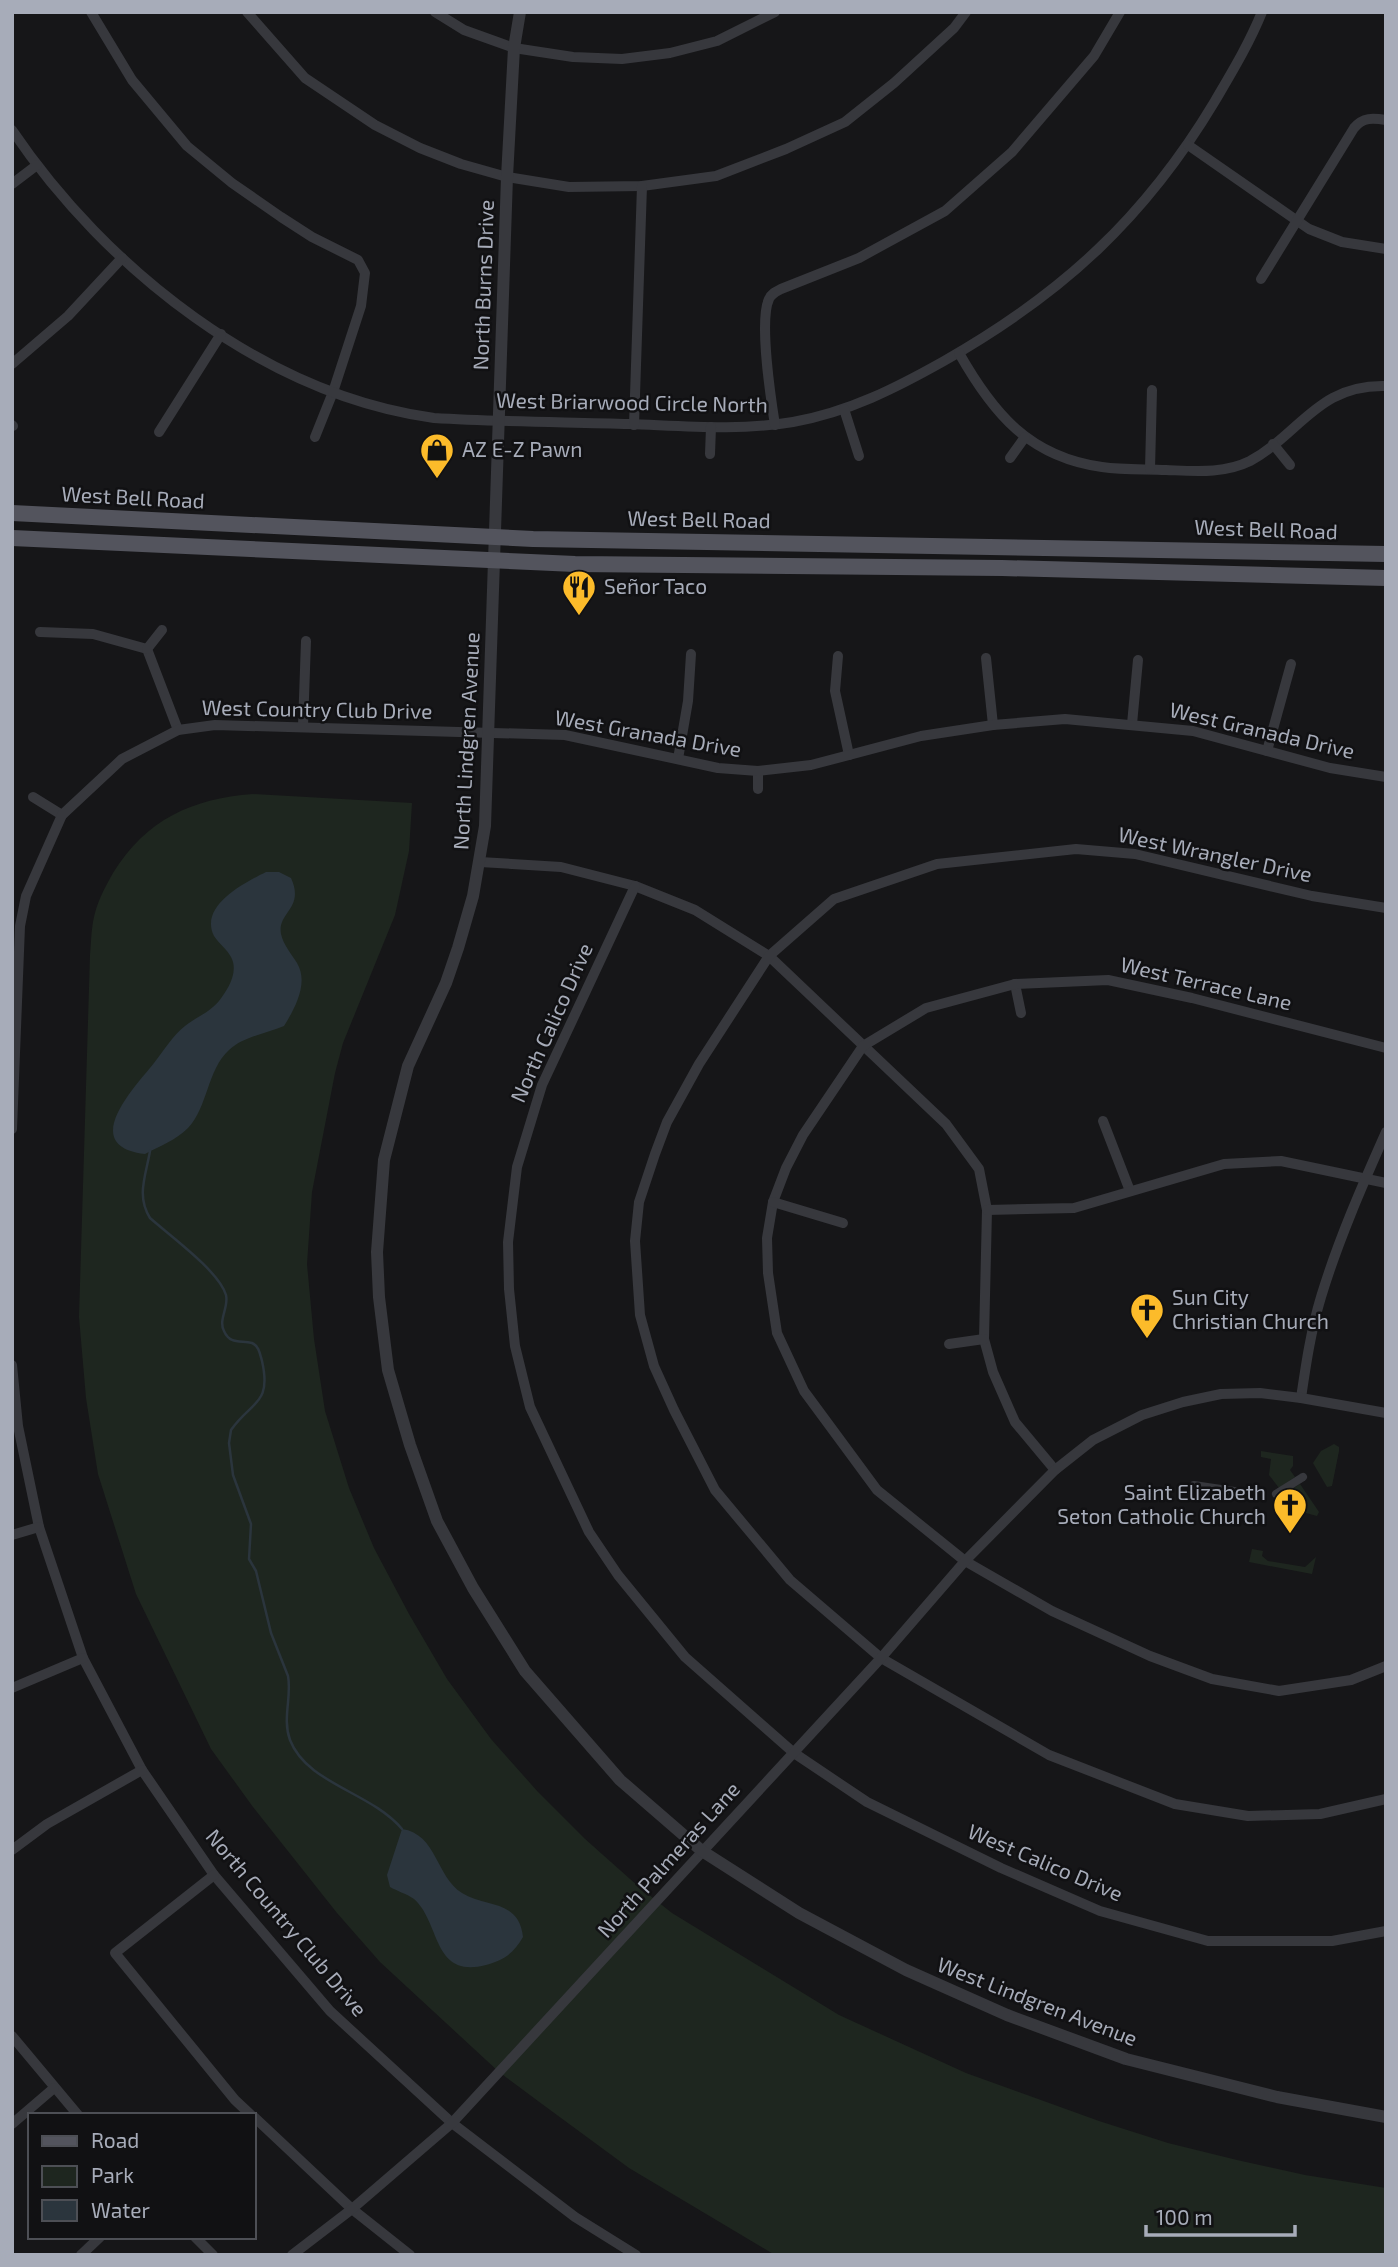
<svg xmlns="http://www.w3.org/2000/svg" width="1398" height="2267" font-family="'Exo 2',sans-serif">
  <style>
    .green { fill: #1e261f }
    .water { fill: #2b353d }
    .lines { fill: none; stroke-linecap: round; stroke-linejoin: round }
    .stream { stroke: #2b353d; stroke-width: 2.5 }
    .pedestrian { stroke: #37383d; stroke-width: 8 }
    .minor { stroke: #37383d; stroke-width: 10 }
    .tertiary { stroke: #37383d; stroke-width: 12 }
    .primary { stroke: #53545d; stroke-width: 16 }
    .labels { text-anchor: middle; stroke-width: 5; stroke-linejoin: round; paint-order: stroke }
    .street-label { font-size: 21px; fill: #a7acb9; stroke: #111113 }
    .poi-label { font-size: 21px; fill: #a7acb9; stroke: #111113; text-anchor: start }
  </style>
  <rect width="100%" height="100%" fill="#161618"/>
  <g class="green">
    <path d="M 253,794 L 412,803 L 409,851 L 395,915 L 343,1043 L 335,1073 L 312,1192 L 307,1264 L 314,1339 L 325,1411 L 349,1488 L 374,1548 L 409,1614 L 447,1679 L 491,1739 L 538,1792 L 584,1838 L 639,1887 L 672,1913 L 839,2015 L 966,2073 L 1099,2121 L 1168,2143 L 1237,2160 L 1305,2175 L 1386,2188 L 1386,2255 L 775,2255 L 629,2168 L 542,2104 L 499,2072 L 380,1962 L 337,1913 L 253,1807 L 211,1749 L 136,1594 L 98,1474 L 86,1398 L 79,1317 L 90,955 C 91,944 91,933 93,922 C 96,904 104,889 113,873 C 147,819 191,799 253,794 Z"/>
    <polygon points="1334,1444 1339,1447 1339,1451 1332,1486 1327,1487 1313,1463 1321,1451"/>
    <polygon points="1261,1451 1293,1456 1293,1466 1290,1470 1295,1477 1279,1488 1269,1475 1271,1459 1261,1457"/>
    <polygon points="1300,1484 1319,1512 1317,1516 1306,1513 1305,1504 1289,1502 1287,1508 1285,1508 1278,1498"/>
    <polygon points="1252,1549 1263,1551 1262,1556 1268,1561 1305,1567 1316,1557 1312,1574 1249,1562"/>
  </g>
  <g class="water">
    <path d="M 266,872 L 279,872 L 291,878 C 305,909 277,912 281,934 C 283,944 292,955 297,963 C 309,983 295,1008 284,1026 C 266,1034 244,1036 229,1050 C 207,1070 208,1107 188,1128 C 176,1140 160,1146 145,1154 C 78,1146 134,1088 154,1063 C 163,1052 173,1035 185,1026 C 196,1017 209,1013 219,1001 C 228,989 239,972 231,957 C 227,949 219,944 214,936 C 199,906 244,883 266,872 Z"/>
    <path d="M 402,1829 C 437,1834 436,1877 462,1893 C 486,1908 519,1899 523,1937 C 514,1953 504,1960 486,1965 C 432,1979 441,1923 414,1899 C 407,1894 397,1891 390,1887 L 387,1875 Z"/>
  </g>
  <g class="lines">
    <path class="stream" d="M 150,1151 C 146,1175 136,1196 150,1218 C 169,1235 219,1271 226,1295 C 229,1307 218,1320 224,1331 C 230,1345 241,1340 252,1343 C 259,1346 260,1354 262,1361 C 272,1405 251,1401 231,1430 L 229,1443 L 233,1475 L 251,1524 L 249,1559 L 256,1571 L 271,1633 L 288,1676 C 292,1697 282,1718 290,1740 C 307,1784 371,1792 402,1829"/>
    <g class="pedestrian">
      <polyline points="1194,1485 1241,1492"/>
      <polyline points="1276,1494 1303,1477"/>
    </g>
    <g class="minor">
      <polyline points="91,12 132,80 187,146 232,183 281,217 312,237 358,260 365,273 361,306 333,392 315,437"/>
      <polyline points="247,12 305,78 375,125 420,148 461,164 507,177 569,187 642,186 716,176 786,149 845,122 894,83 954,28 966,12"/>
      <polyline points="435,12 464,30 514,48 573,57 622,59 670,53 717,41 775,12"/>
      <path d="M 12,130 C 106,269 265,395 434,418 C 499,422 565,422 630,424 C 684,426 740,431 793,422 C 849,412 896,388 944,361 C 1062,294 1145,218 1215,101 C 1232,72 1249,44 1262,12"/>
      <polyline points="1188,145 1309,229 1342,242 1386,249"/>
      <polyline points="12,184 37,165"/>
      <path d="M 1261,279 L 1354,128 C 1363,117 1373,118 1386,120"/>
      <path d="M 959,353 C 993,413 1029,457 1102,467 C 1123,470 1145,469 1166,470 C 1194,471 1224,474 1250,461 C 1301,433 1318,384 1386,386"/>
      <polyline points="12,364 68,316 122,258"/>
      <polyline points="844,409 859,456"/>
      <polyline points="12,425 13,426"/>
      <polyline points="634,425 642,186"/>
      <path d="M 775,425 C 771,400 759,320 769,299 C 771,294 775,292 781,289 L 859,258 L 945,211 L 1012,152 L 1094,56 L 1120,12"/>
      <polyline points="159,432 221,334"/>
      <polyline points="1273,444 1290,465"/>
      <polyline points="710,454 711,427"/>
      <polyline points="1010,458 1025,437"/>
      <polyline points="1150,469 1152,390"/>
      <polyline points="40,632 93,634 147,649 178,730"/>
      <polyline points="147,649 162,630"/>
      <polyline points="838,656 835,691 849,755"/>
      <polyline points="986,658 993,725"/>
      <polyline points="1132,724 1138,660"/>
      <polyline points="303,726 306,641"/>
      <polyline points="1267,751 1291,664"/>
      <polyline points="678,759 688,701 691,654"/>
      <polyline points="758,789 758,771"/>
      <polyline points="33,797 62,815"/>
      <polyline points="480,862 561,867 635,886 695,910 769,956 946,1124 979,1169 987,1210 984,1339 993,1372 1015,1422 1055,1470"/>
      <polyline points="635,886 542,1085 517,1167 508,1242 509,1289 515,1346 530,1407 589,1532 618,1575 685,1657 794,1753 867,1802 1001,1868 1100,1911 1208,1941 1332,1941 1386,1931"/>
      <polyline points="1386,908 1312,896 1135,854 1076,849 937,864 834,899 769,956 699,1064 667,1122 655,1154 639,1202 635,1241 640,1315 654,1366 674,1410 715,1490 790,1580 881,1658 1049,1755 1175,1804 1248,1816 1320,1814 1386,1799"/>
      <polyline points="1015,984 1021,1013"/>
      <polyline points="1386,1048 1192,998 1108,980 1015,984 926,1008 863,1046 803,1135 786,1168 773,1202 767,1238 768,1273 777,1333 804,1391 877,1490 965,1561 1052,1611 1150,1656 1212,1679 1279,1691 1351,1680 1386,1666"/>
      <polyline points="1103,1121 1130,1191"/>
      <polyline points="12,1129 20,926 26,896 62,815 122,759 178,730 215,725 565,735 718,768 758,771 811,765 921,736 993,725 1065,719 1193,731 1330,768 1386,777"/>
      <polyline points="773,1202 843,1223"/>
      <polyline points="987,1210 1074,1208 1224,1164 1281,1161 1386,1183"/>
      <polyline points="949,1344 984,1339"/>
      <polyline points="12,1365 18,1426 39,1527 83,1658 142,1770 214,1875 330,2011 452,2123 575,2217 636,2255"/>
      <path d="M 1301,1398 C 1306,1364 1311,1330 1321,1297 C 1338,1241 1362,1186 1386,1132"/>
      <polyline points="12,1535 39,1527"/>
      <polyline points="12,1688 83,1658"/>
      <polyline points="12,1850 47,1824 142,1770"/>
      <polyline points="214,1875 115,1953 235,2100 251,2115"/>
      <polyline points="12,2036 78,2115"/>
      <polyline points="254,2117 352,2209 410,2255"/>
      <polyline points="12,2124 54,2088"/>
      <polyline points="195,2237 213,2255"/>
      <polyline points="81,2255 100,2237"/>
      <polyline points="292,2255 352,2209 452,2123 881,1658 965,1561 1055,1470 1093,1440 1142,1415 1183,1402 1221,1394 1260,1393 1301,1398 1386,1413"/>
    </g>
    <polyline class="tertiary" points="520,12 514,48 507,177 485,826 473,896 458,948 446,983 408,1066 384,1160 377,1252 379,1297 388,1370 410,1445 437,1521 473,1588 525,1671 620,1780 702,1851 799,1913 906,1970 1007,2015 1126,2059 1277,2097 1386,2117"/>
    <g class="primary">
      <polyline points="12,513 533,539 1386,554"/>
      <polyline points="12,538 575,564 1002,568 1386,578"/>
    </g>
  </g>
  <defs>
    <g id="shop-pin" transform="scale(1.75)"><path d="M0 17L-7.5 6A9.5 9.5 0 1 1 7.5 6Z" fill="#fcbb2a" stroke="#111113"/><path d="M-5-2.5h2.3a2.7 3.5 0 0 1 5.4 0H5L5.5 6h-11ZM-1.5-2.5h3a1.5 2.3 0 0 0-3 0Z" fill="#111"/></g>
    <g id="restaurant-pin" transform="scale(1.75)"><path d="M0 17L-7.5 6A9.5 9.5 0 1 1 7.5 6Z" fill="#fcbb2a" stroke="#111113"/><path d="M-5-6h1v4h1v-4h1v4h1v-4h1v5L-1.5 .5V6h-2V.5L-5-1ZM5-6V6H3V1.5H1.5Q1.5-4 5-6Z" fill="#111"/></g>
    <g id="church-pin" transform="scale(1.75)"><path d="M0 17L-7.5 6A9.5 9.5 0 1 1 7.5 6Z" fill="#fcbb2a" stroke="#111113"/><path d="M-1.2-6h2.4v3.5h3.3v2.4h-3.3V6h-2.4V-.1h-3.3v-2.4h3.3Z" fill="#111"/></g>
  </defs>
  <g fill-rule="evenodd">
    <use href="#shop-pin" x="437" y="450"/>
    <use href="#restaurant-pin" x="579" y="587"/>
    <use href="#church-pin" x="1147" y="1310"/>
    <use href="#church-pin" x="1290" y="1505"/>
  </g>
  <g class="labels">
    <g class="street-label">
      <text transform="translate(484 285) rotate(-88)" y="7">North Burns Drive</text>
      <text transform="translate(632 403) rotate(1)" y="7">West Briarwood Circle North</text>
      <text transform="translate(133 498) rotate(3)" y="7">West Bell Road</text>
      <text transform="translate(699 520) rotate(1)" y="7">West Bell Road</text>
      <text transform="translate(1266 530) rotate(2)" y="7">West Bell Road</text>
      <text transform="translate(317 710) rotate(1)" y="7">West Country Club Drive</text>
      <text transform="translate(1262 731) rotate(13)" y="7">West Granada Drive</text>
      <text transform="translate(648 734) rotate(10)" y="7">West Granada Drive</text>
      <text transform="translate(467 741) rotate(-87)" y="7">North Lindgren Avenue</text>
      <text transform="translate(1215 855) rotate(12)" y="7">West Wrangler Drive</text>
      <text transform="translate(1206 984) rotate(13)" y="7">West Terrace Lane</text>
      <text transform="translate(552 1023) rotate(-66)" y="7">North Calico Drive</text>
      <text transform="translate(669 1860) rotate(-48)" y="7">North Palmeras Lane</text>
      <text transform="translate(1045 1863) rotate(23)" y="7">West Calico Drive</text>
      <text transform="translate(286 1923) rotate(50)" y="7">North Country Club Drive</text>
      <text transform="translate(1037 2002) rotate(21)" y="7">West Lindgren Avenue</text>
    </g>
    <g class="poi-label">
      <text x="462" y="457">AZ E-Z Pawn</text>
      <text x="604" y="594">Señor Taco</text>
      <text x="1172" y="1305">Sun City<tspan x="1172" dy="24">Christian Church</tspan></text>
      <text x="1266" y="1500" text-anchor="end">Saint Elizabeth<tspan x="1266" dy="24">Seton Catholic Church</tspan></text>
    </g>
  </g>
  <rect width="1398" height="2267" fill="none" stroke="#a7acb9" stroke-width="28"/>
  <rect x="28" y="2113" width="228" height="126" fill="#111113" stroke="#4d4f55" stroke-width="2"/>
  <rect x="42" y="2136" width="35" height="10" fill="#53545d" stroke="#4d4f55" stroke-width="2"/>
  <text x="91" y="2148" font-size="21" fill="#a7acb9">Road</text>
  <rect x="42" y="2166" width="35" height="21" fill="#1e261f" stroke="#4d4f55" stroke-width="2"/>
  <text x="91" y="2183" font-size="21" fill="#a7acb9">Park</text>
  <rect x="42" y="2200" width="35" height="21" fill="#2b353d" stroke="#4d4f55" stroke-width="2"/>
  <text x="91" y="2218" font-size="21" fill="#a7acb9">Water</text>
  <path d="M1146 2225v10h149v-10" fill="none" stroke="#a7acb9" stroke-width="3.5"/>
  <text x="1156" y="2225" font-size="21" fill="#a7acb9" stroke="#111113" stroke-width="5" paint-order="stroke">100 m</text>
</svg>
